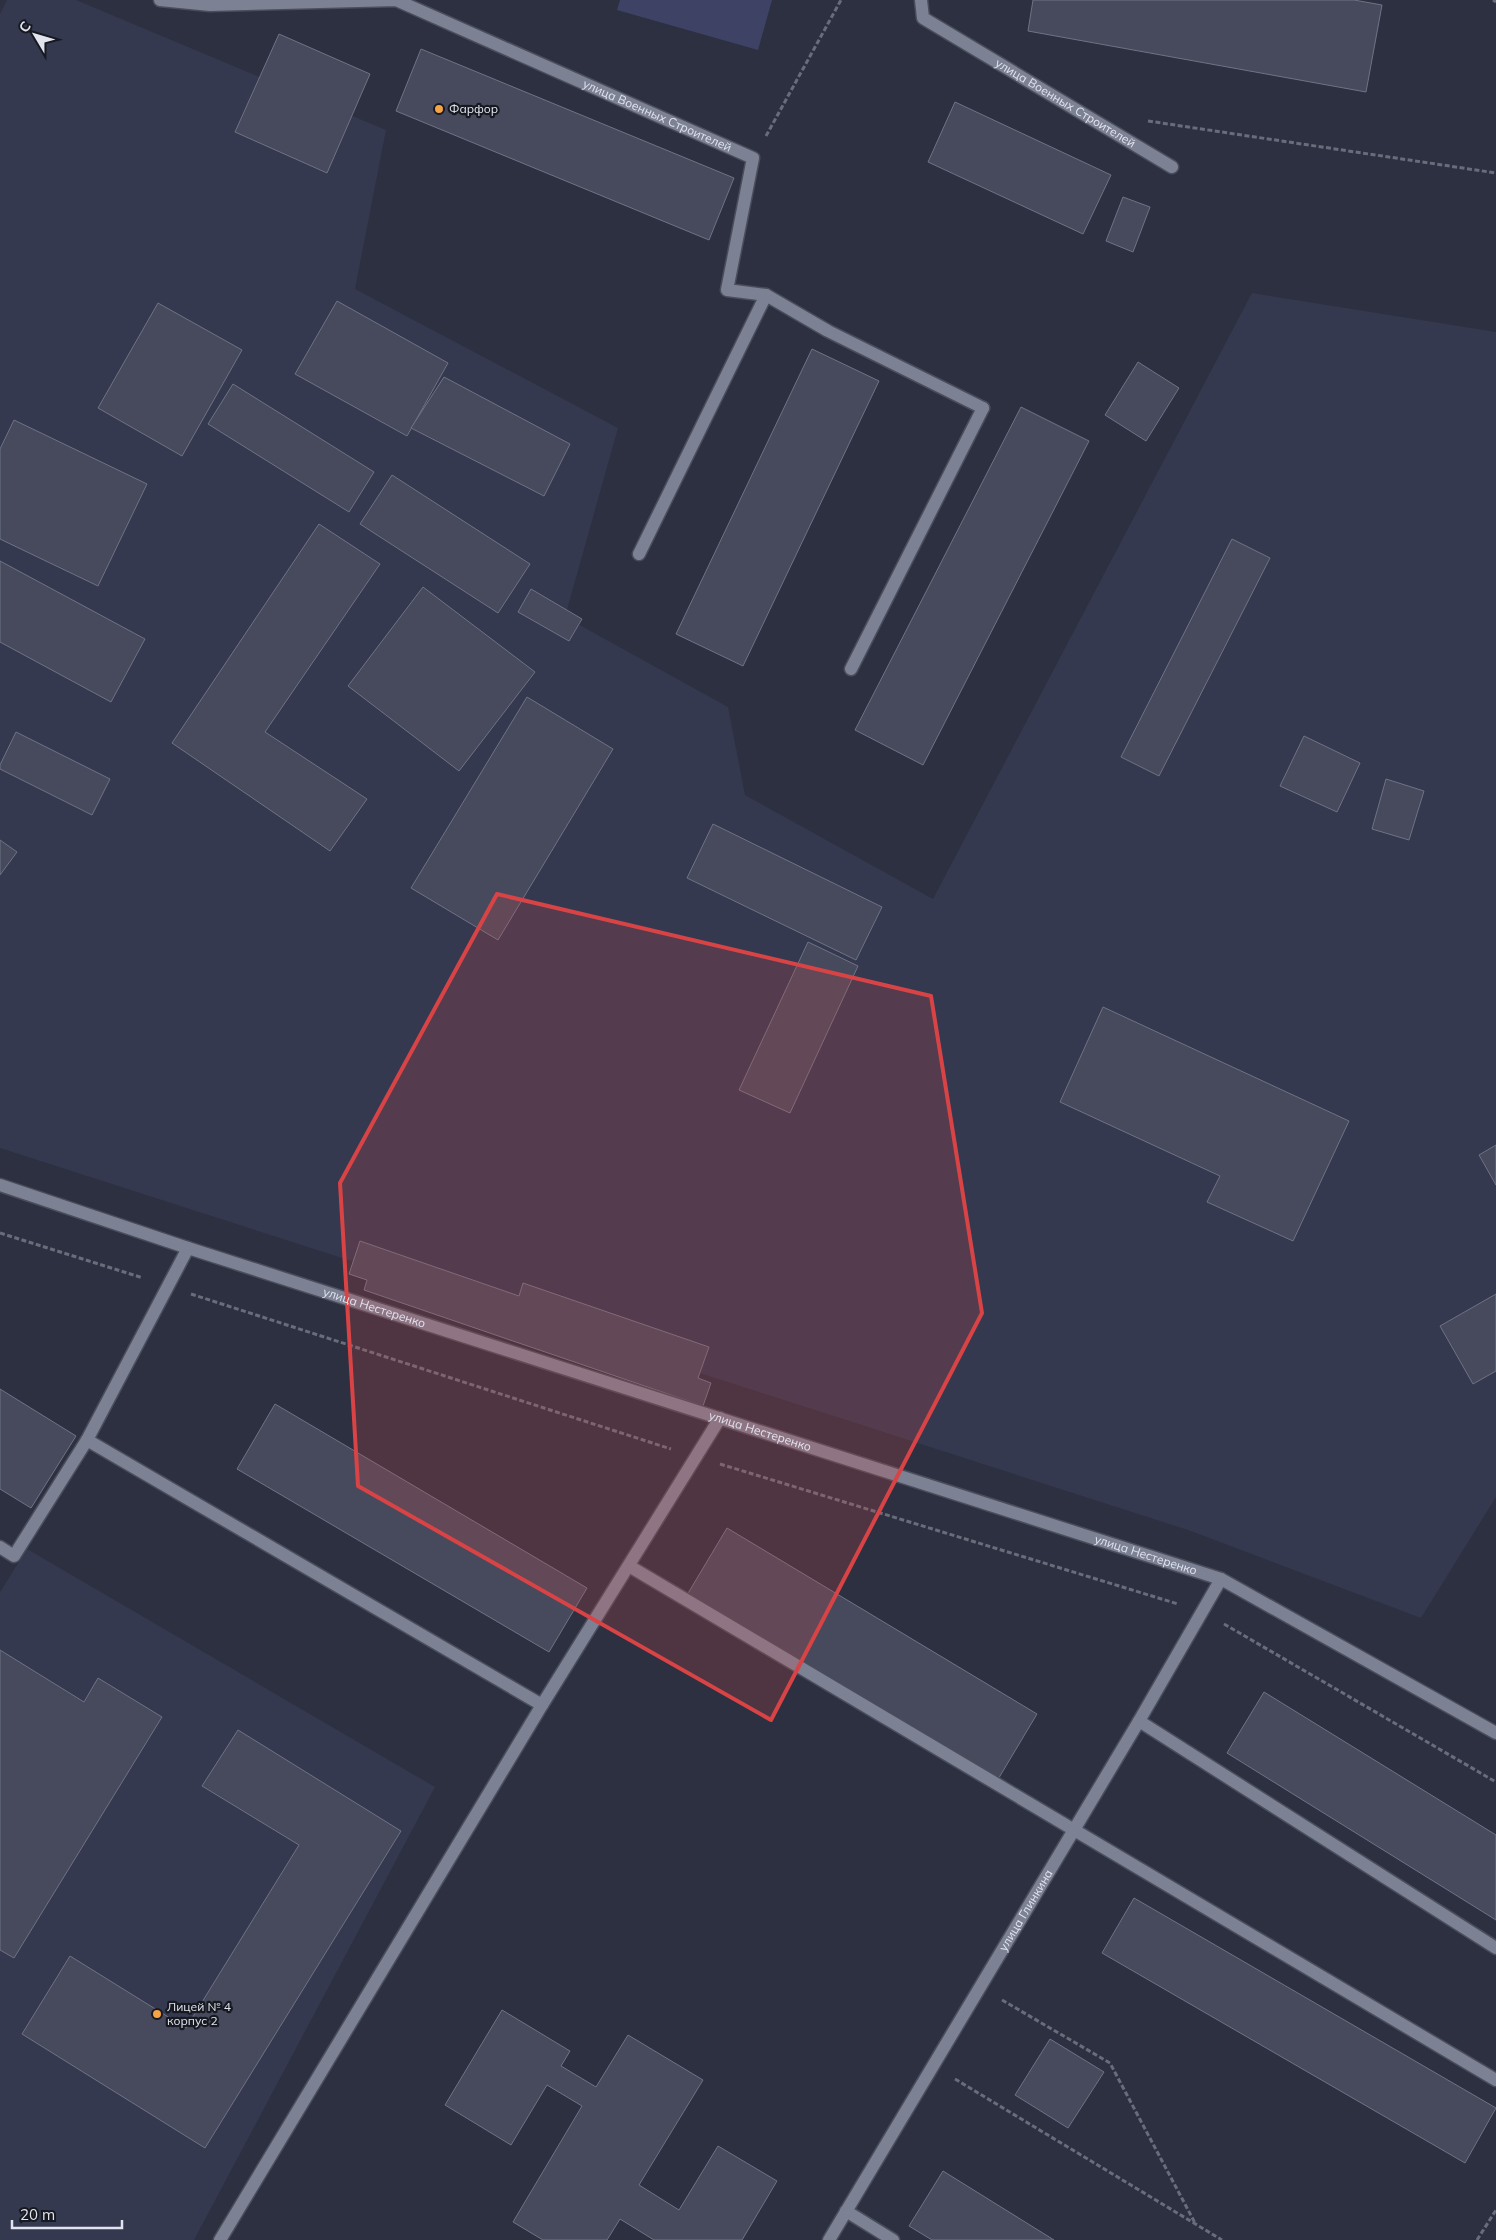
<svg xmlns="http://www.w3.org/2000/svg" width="1496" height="2240" font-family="Mulish,sans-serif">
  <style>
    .built { fill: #34394f }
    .green { fill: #3e4365 }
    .building { fill: #474a5c; stroke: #6f7386 }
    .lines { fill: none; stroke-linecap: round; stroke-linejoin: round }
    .lane-casing { stroke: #4a4d5b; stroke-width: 15 }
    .street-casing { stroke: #4a4d5b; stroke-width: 15 }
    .secondary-casing { stroke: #4a4d5b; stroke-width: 15 }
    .path { stroke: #696c7a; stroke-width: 3; stroke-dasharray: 5 2.5; stroke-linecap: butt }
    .lane { stroke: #7d8194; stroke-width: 12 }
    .street { stroke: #7d8194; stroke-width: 12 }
    .secondary { stroke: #7d8194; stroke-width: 12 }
    .marked { fill: #d84446; fill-opacity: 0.2; stroke: #d84446; stroke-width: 4; stroke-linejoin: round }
    .poi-dot { fill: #f5a345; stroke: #171920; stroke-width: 2 }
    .labels { text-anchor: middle; stroke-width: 4.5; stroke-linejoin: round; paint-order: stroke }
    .street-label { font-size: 12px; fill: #e1e4ef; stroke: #171920 }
    .poi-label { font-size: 12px; fill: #e1e4ef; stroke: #171920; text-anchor: start }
  </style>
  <rect width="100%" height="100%" fill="#2d3040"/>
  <g class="built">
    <polygon points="7,0 76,0 386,130 355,289 618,428 565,617 728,707 745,795 933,899 1252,293 1496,332 1496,1497 1421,1618 1191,1531 0,1148 0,14"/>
    <polygon points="27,1549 435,1787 194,2240 0,2240 0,1592"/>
  </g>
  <polygon class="green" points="620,0 772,0 758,50 617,10"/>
  <g class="building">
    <polygon points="1033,0 1354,0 1382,5 1366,92 1028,31"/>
    <polygon points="279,34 370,74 327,173 235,132"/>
    <polygon points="421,49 734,178 709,240 396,111"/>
    <polygon points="955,102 1111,175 1083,234 928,162"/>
    <polygon points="1123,197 1150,207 1133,252 1106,241"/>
    <polygon points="337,301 448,363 407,436 295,374"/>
    <polygon points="158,303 242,350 182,456 98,408"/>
    <polygon points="812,349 879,381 743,666 676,634"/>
    <polygon points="1138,362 1179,388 1146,441 1105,415"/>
    <polygon points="444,377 570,444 544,496 411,428"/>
    <polygon points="233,384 374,472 349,512 208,424"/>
    <polygon points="1021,407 1089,441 923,765 855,730"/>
    <polygon points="14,420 147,484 98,586 0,539 0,449"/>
    <polygon points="392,475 530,564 498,613 360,524"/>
    <polygon points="319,524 380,564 265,732 367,799 330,851 172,743"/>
    <polygon points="1232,539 1270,558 1159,776 1121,757"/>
    <polygon points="0,561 145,639 111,702 0,642"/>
    <polygon points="423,587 535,672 459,771 348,686"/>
    <polygon points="531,589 582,619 569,641 518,612"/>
    <polygon points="527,697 613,749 498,940 411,888"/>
    <polygon points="16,732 110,779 92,815 0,769 0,765"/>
    <polygon points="1304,736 1360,763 1337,812 1280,786"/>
    <polygon points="1386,779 1424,791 1409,840 1372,829"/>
    <polygon points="713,824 882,907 856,960 687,878"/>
    <polygon points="0,840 17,852 0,875"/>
    <polygon points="808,942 858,966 790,1113 739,1090"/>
    <polygon points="1103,1007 1349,1121 1293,1241 1207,1202 1220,1176 1060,1102"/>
    <polygon points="1496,1145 1496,1185 1479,1155"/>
    <polygon points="360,1241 519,1296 523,1283 709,1347 698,1378 711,1383 703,1406 364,1290 367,1280 349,1274"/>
    <polygon points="1496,1294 1496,1371 1473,1384 1440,1326"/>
    <polygon points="0,1389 76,1436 31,1508 0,1489"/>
    <polygon points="275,1404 587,1588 549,1652 237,1469"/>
    <polygon points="727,1528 1037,1714 997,1781 687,1595"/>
    <polygon points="0,1650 84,1702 98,1678 162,1717 14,1958 0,1950"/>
    <polygon points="1264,1692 1496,1835 1496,1920 1227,1753"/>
    <polygon points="238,1730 401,1831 205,2148 22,2034 70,1956 186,2028 299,1845 202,1786"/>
    <polygon points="1134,1898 1496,2108 1465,2163 1102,1953"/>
    <polygon points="502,2010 570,2051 561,2066 596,2087 628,2035 703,2080 639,2185 679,2210 718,2146 777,2181 742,2240 654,2240 620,2219 607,2240 543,2240 513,2222 582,2106 547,2085 511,2145 445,2105"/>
    <polygon points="1050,2039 1104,2072 1068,2128 1015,2095"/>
    <polygon points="943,2171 1054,2240 932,2240 909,2226"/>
  </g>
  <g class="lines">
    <g class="lane-casing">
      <g id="lane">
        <polyline points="639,554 766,295"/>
        <polyline points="851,669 983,408"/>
        <polyline points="188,1248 87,1440 542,1705 220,2240"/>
        <polyline points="0,1547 14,1556 87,1440"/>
        <polyline points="629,1566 1496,2080"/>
        <polyline points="542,1705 720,1418"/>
        <polyline points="1139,1721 1496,1948"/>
        <polyline points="846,2211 893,2240"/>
      </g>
    </g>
    <g class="street-casing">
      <g id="street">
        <path id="s1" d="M 160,0 L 210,5 L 396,0 L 753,158 L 727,290 L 766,295 L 828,331 L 983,408"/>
        <path id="s2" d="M 921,0 L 923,18 L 1172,167"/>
        <path id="s3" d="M 829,2240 L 1139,1721 L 1221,1579"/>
      </g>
    </g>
    <g class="secondary-casing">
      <g id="secondary">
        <path id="s4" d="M 0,1185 L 188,1248 L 1221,1579 L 1496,1733"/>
      </g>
    </g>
    <g class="path">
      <polyline points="1493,0 1496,2"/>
      <polyline points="1148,121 1496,173"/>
      <polyline points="766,136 841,0"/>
      <polyline points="0,1233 143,1278"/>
      <polyline points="191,1294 671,1449"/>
      <polyline points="720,1464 1178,1604"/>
      <polyline points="1224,1624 1496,1782"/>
      <polyline points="1002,2000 1110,2063 1195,2223"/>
      <polyline points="955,2079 1222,2240"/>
      <polyline points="1477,2240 1496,2210"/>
    </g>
    <use href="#lane" class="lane"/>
    <use href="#street" class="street"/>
    <use href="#secondary" class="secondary"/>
  </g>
  <path class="marked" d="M 497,894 L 931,996 L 982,1313 L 771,1720 L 358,1486 L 340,1183 Z"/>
  <g class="poi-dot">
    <circle cx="439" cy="109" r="5"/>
    <circle cx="157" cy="2014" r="5"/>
  </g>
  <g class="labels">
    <g class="street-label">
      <text dy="4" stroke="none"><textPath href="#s2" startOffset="184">улица Военных Строителей</textPath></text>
      <text dy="4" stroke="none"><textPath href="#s1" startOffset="522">улица Военных Строителей</textPath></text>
      <text dy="4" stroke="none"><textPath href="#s4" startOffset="394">улица Нестеренко</textPath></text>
      <text dy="4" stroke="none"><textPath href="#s4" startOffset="799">улица Нестеренко</textPath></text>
      <text dy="4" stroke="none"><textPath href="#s4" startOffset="1204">улица Нестеренко</textPath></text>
      <text dy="4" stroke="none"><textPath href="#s3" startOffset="384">улица Глинкина</textPath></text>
    </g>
    <g class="poi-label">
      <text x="449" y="113">Фарфор</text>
      <text x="167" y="2011">Лицей № 4<tspan x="167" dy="14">корпус 2</tspan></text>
    </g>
  </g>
  <g transform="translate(35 35) rotate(308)" stroke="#171920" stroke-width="4" paint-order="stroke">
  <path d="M0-4L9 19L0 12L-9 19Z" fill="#e1e4ef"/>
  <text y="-8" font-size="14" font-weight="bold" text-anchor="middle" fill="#e1e4ef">С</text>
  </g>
  <path d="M12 2220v8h110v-8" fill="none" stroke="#e1e4ef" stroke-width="2.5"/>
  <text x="20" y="2220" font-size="15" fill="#e1e4ef" stroke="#171920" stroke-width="4" paint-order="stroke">20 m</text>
</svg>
